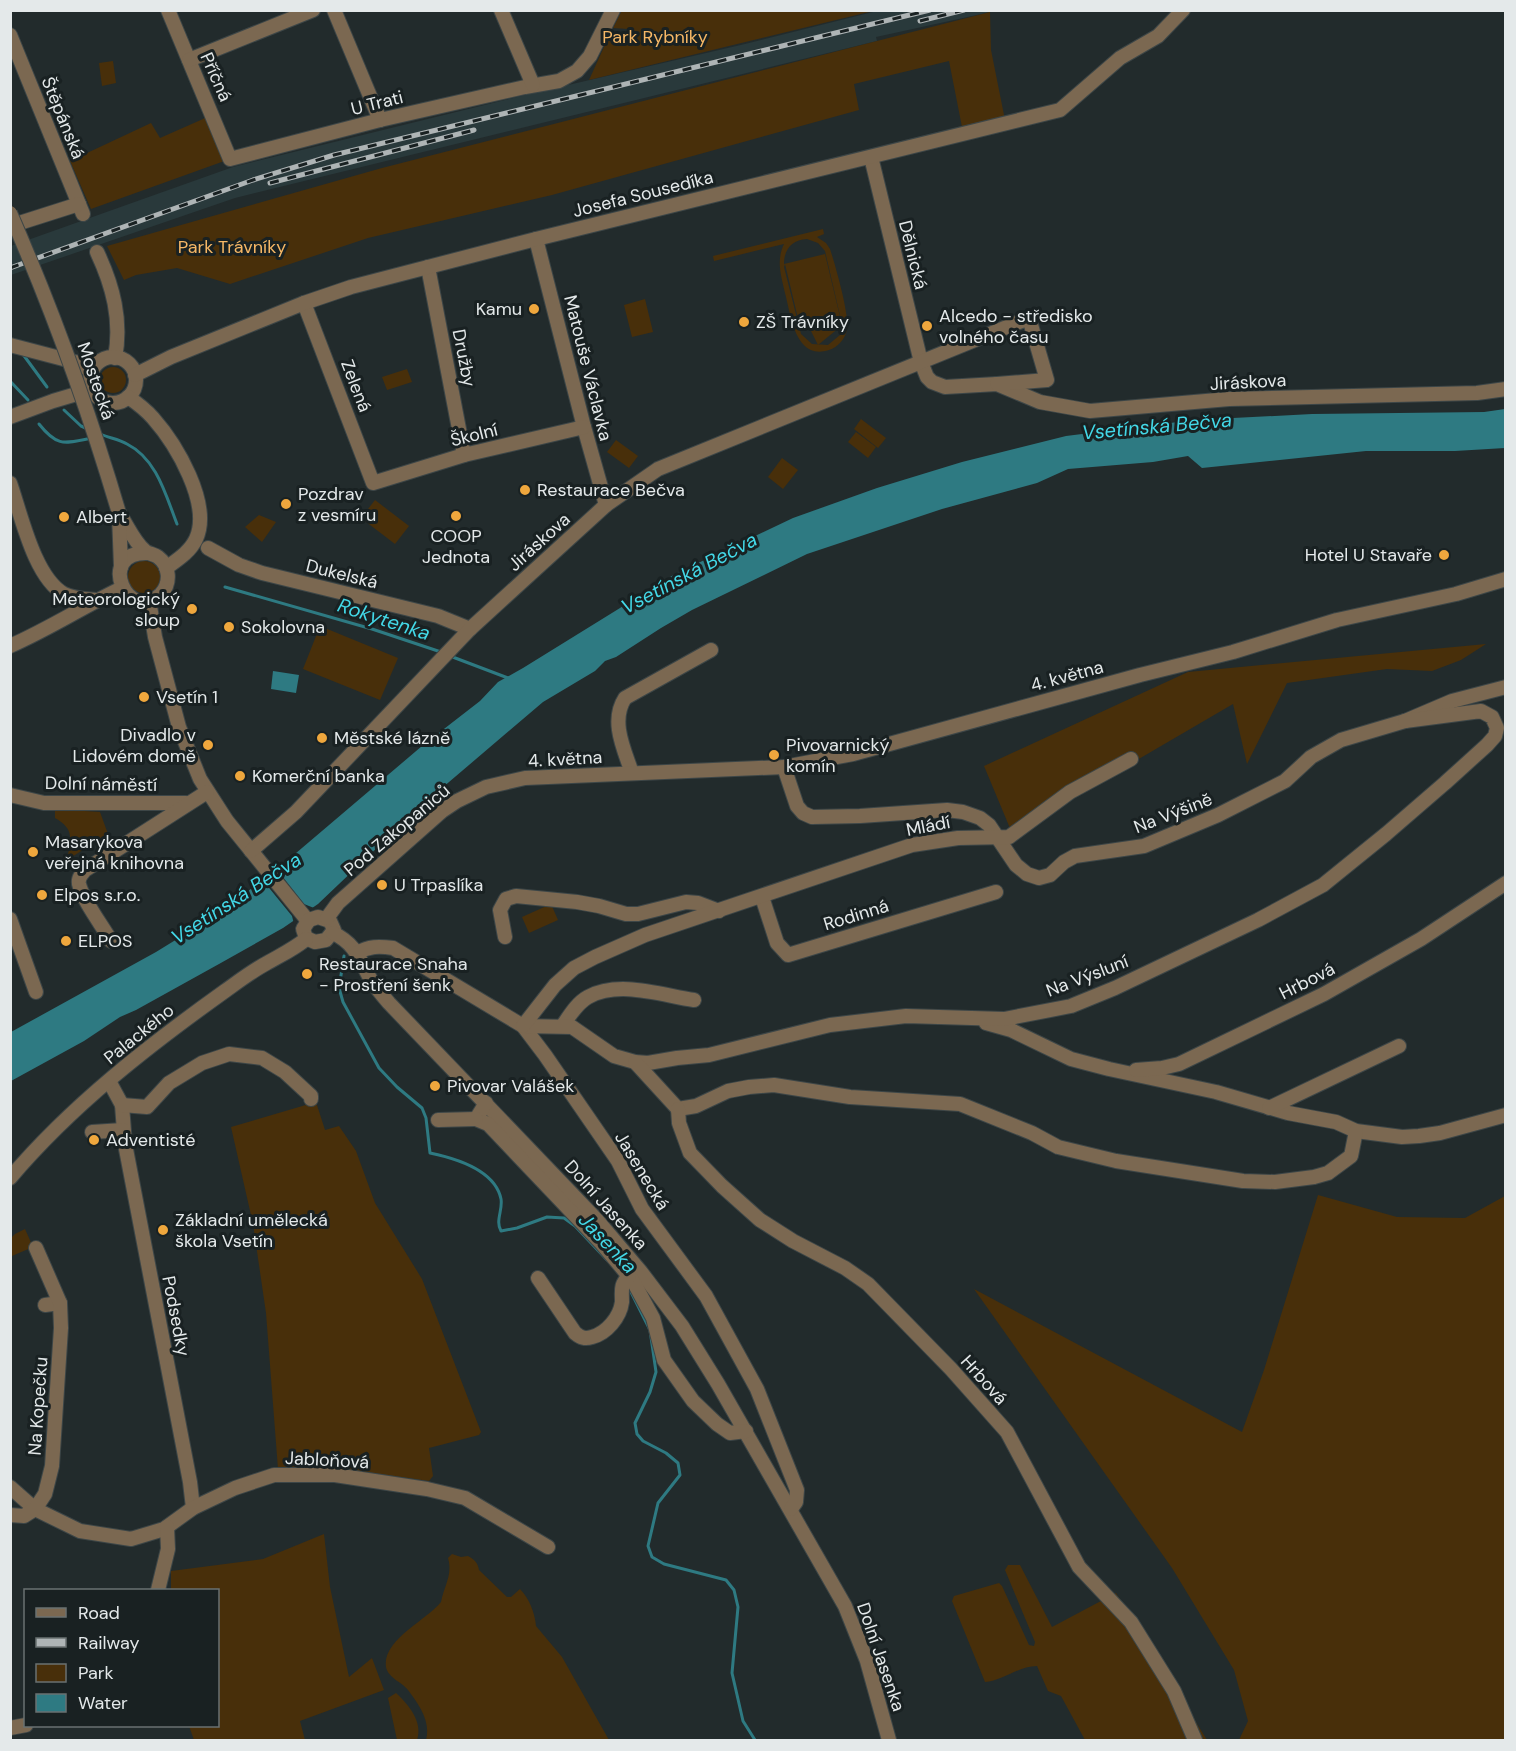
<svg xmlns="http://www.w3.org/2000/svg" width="1516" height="1751" font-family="'DM Sans',sans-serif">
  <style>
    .built { fill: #29393b }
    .green { fill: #482f0a; fill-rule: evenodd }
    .water { fill: #2e7a82 }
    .pier { fill: #222b2c }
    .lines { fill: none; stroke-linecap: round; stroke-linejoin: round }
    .stream { stroke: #2e7a82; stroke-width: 3 }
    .minor-casing { stroke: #3d4647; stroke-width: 16 }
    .minor { stroke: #7b6851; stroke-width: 14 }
    .rail-casing { stroke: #aeb4b5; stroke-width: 5 }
    .rail { stroke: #192122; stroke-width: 3; stroke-dasharray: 9; stroke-linecap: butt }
    .minor-bridge-casing { stroke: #3d4647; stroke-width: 16; stroke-linecap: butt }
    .minor-bridge { stroke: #7b6851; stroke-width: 14 }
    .poi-dot { fill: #efa73d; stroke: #192122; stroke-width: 2 }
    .labels { text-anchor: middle; stroke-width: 6; stroke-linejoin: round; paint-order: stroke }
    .park-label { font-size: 18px; fill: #f7b866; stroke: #192122 }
    .street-label { font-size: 18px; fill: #e4e9ea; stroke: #192122 }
    .poi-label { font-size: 18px; fill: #e4e9ea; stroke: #192122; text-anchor: start }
    .water-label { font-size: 20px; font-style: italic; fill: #43d8e7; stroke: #192122 }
  </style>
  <rect width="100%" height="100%" fill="#222b2c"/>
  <polygon class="built" points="877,11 995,11 876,37 877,41 235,198 11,275 11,246 233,167 525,95 745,44"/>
  <g class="green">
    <polygon points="622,10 873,10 873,11 589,80 609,36 628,33 628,29 613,28"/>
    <polygon points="990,12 991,50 1005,120 962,127 949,61 854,84 859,110 552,195 368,238 230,284 177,268 136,275 124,280 107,246 382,168"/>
    <polygon points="113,61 116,83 102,86 99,63"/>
    <polygon points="212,112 230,159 91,209 70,161 151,123 160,138 203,119"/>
    <path d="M 823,229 L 824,234 L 817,237 L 826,243 L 830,249 C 835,264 850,316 847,330 C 845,339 838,347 829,350 C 795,361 791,315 785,293 C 781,275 776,261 784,244 L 714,261 L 713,256 ZM 807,239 L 818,243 L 825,251 L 842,324 L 840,335 L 828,345 L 812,344 L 801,334 L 784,267 L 785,264 L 801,331 L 841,321 L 825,254 L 784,264 C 784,249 792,240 807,239 Z"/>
    <polygon points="645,299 653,332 632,337 624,305"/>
    <polygon points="838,324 840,327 818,345 811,331"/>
    <circle cx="113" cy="380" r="13"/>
    <polygon points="407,369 412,382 387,390 382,377"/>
    <polygon points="861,419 886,438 878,448 854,429"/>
    <polygon points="856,432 876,447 868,458 848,442"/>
    <polygon points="616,440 638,456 629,468 607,452"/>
    <polygon points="782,458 798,470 783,489 768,477"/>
    <polygon points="375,500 409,526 395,544 361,518"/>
    <polygon points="259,515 276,522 262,542 245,527"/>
    <circle cx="144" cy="577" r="16"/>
    <polygon points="320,626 398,658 380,700 303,669"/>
    <polygon points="1486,644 1461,660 1432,671 1387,669 1287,683 1247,764 1233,704 1012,833 984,766 1188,672"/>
    <path d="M 55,809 L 100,812 L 108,834 L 67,860 C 71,840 75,829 55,818 Z"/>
    <polygon points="551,904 558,920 529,933 522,917"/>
    <polygon points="316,1102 325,1130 339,1126 356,1151 375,1203 422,1279 481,1432 479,1435 429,1448 433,1476 429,1481 345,1469 278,1469 266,1313 253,1224 231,1127"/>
    <polygon points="1318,1195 1397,1217 1465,1218 1505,1196 1505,1740 1239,1740 1248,1721 1234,1670 1172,1568 974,1289 1242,1432 1264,1370"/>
    <polygon points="25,1229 33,1247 12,1256 10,1239 15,1234"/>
    <polygon points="324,1534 330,1587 349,1677 372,1658 384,1690 300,1721 305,1740 194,1740 189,1726 218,1726 218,1590 171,1590 171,1571 263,1559"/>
    <path d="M 452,1554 L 461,1557 L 468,1556 C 474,1559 478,1563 479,1570 L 507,1597 L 511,1597 L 520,1589 C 529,1598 535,1613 536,1626 L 562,1657 L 609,1740 L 426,1740 C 431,1721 419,1705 408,1690 C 402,1682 388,1678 386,1667 C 382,1640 427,1620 441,1602 C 444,1586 453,1575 448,1558 Z"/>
    <path d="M 1008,1565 L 1020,1565 L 1052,1627 L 1116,1593 L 1207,1740 L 1085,1740 L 1061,1696 L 1048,1691 L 1037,1666 C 1018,1666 1003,1681 985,1682 L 952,1601 L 954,1596 L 999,1583 L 1002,1586 L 1029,1645 L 1034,1646 L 1035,1642 L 1005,1570 Z"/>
    <path d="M 396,1693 C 409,1705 423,1722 417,1740 L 397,1740 L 388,1698 Z"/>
  </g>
  <g class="water">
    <polygon points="1505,409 1505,448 1455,451 1366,451 1202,468 1188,456 1153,462 1068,469 1037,483 942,509 807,554 692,610 661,628 616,657 605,661 595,671 543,702 422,805 318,904 283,928 219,964 136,1010 120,1017 84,1041 11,1081 11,1032 156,952 221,912 282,865 422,746 480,701 498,682 523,668 675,574 793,518 877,488 962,462 1066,436 1194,420 1312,414 1484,412"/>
    <polygon points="273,671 299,675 296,693 271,689"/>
  </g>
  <polygon class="pier" points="275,867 304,904 314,908 294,924 292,916 261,878"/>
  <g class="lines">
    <g class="stream">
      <polyline points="22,353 47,387"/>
      <polyline points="10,381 28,400"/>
      <polyline points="64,410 81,426 88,429"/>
      <path d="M 39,424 C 58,448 65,443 92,438"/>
      <path d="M 100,434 C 109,438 119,439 127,444 C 157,459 166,496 177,524"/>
      <polyline points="225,587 372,629 441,652"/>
      <polyline points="450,656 508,678"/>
      <path d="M 344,956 L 339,988 L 343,1002 L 379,1068 L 397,1087 L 422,1108 L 426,1118 L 430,1153 C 454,1158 495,1170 501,1199 C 503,1210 495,1221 501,1231 L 517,1228 L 547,1217 L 564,1218 L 575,1226 L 607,1260"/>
      <polyline points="628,1286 650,1330 656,1372 650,1392 635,1423 637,1434 643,1441 666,1453 678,1463 680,1475 658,1503 648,1546 652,1557 664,1564 726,1580 734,1590 738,1607 732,1673 743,1721 755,1740"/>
    </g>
    <g class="minor-casing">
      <g id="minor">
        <polyline points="168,10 230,159 380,120 525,87 559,81 577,71 590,56 613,10"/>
        <polyline points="334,10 380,120"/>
        <polyline points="501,10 533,85"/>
        <polyline points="10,35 83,214"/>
        <polyline points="189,60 313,10"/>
        <polyline points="871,157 921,362 927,377 932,382 945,387 997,384 1040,402 1090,411 1229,399 1477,393 1506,389"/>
        <polyline points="10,226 79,204"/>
        <polyline points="536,239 584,427 606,505"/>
        <path d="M 97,252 C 113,286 122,320 115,358"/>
        <polyline points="428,267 464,455"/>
        <polyline points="304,303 373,483 464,455 584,427"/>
        <polyline points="10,345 75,362 92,371"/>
        <circle cx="113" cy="380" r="23"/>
        <polyline points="135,375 171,357 304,303 351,287 536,239 1060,110 1120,58 1158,36 1183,10"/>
        <path d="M 128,397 C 137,403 146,410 153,418 C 176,444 212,504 196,539 C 190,552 177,560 166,568"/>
        <polyline points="10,417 53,401 90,390"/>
        <path d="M 10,483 C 21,514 34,577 64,594 C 74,599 86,599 96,600"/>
        <path d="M 119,513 C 127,525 134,542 145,551 C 149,554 154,554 158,557 C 170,566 171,583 161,594 C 128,626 95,552 147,553"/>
        <polyline points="119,515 121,567"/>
        <polyline points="208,548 239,565 262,573 438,616 470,629"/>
        <polyline points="149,600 155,637 179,727 200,779 227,821 308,921"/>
        <path d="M 10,646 C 49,629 84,606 122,588"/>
        <polyline points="784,767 797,806 803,813 812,817 860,816 947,810 963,812 980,818 989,825 1016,865 1027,874 1039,878 1050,875 1064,862 1075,856 1144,846 1218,815 1285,781 1311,757 1341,740 1405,721 1452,701 1506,687"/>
        <path d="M 632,773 C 624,749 610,721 625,698 L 711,650"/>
        <polyline points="10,795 44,803 186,803"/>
        <polyline points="251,851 296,812 470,629 606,505 658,469 1029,318 1047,380 997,384"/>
        <polyline points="762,897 777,943 788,955 996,892"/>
        <polygon points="318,917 330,921 334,930 326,940 315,942 306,938 303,929 309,920"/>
        <polyline points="327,918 338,903 442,811 457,801 486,787 525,778 784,767 853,754 1140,675 1233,652 1337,620 1456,594 1506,579"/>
        <polyline points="10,919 36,992"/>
        <path d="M 333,933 C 356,944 359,959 371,980 C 376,988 383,996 389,1003 L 597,1220 L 641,1272 L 682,1326 L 718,1384 L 845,1606 L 867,1661 L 889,1740"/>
        <polyline points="505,937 500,910 506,899 516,896 577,902 599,906 626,914 638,914 686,902 698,903 719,911"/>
        <path d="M 111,941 C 102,925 83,901 79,884 C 78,878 81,875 85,870 L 207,792"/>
        <path d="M 357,953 C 369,946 379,946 393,948 L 523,1026 L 545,1055 L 618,1161 L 642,1209 L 706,1296 L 757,1389 L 797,1490 L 796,1502 L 791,1509"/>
        <polyline points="986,1023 1011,1030 1071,1059 1109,1069 1216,1092 1288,1113 1336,1122 1356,1131 1402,1137 1419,1136 1440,1133 1506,1115"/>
        <path d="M 563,1025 C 570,1015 577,1003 588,997 C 619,980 661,995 694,1000"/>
        <polyline points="523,1026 572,1027 614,1056 635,1062 648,1063 677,1058 709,1055 830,1025 906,1016 1004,1019 1071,1006 1115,988 1258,920 1323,885 1386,834 1445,783 1487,745 1495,736 1497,728 1492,717 1481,711 1405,721"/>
        <polyline points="523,1026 555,985 574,968 595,957 645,935 912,845 958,838 1009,837 1070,792 1131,759"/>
        <polyline points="635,1062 678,1109 696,1106 728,1091 749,1087 774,1085 850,1097 960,1104 1032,1133 1058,1147 1116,1161 1243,1181 1275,1182 1314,1177 1328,1173 1351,1156 1356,1131"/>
        <polyline points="1136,1070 1162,1068 1179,1064 1324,994 1421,939 1506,883"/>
        <polyline points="109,1081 122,1105 125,1144 190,1482 193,1508"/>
        <polyline points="486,1103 476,1119 488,1124 602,1244 633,1281 653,1318 664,1360 693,1401 717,1424 730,1433 746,1431"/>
        <polyline points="122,1105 147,1107 169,1083 202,1063 229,1054 262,1058 285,1072 311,1096 311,1099"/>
        <polyline points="1269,1108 1399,1046"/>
        <polyline points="678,1109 679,1123 690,1153 722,1186 760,1220 793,1241 845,1268 868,1284 951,1369 1007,1432 1079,1567 1131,1622 1174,1691 1195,1740"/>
        <polyline points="438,1120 476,1119"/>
        <polyline points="92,1132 123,1130"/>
        <path d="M 10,1178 C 72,1105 148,1046 225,991 C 239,981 252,971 267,963 C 281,955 294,949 306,939"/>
        <path d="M 538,1278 L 575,1333 C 581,1338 585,1339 592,1337 C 607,1333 620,1317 622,1302 C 622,1290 620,1285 629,1276"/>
        <polyline points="45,1305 60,1303"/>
        <polyline points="10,1487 35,1509 80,1531 131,1539 164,1529 193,1508 235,1488 274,1475 335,1475 427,1489 465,1498 548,1547"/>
        <polyline points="10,1515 24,1516 35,1509 45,1494 52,1466 61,1328 60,1303 36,1248"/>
        <polyline points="158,1590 168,1549 167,1527"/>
        <polyline points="10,1728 26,1725"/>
      </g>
    </g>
    <use href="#minor" class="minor"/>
    <g class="rail-casing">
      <g id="rail">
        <polyline points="920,21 964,10"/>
        <polyline points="270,183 474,130"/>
        <polyline points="10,268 253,180 334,155 930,10"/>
      </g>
    </g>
    <use href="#rail" class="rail"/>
    <g class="minor-bridge-casing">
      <path id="minor-bridge" d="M 10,213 C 53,311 89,411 119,513"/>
    </g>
    <use href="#minor-bridge" class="minor-bridge"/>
  </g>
  <g class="poi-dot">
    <circle cx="534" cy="309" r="6"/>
    <circle cx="744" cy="322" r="6"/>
    <circle cx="927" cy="326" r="6"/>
    <circle cx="525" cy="490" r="6"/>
    <circle cx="286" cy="504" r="6"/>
    <circle cx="456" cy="516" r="6"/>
    <circle cx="64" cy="517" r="6"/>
    <circle cx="1444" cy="555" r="6"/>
    <circle cx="192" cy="609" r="6"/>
    <circle cx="229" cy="627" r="6"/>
    <circle cx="144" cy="697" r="6"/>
    <circle cx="322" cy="738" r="6"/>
    <circle cx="208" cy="745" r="6"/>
    <circle cx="774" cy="755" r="6"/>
    <circle cx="240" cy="776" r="6"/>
    <circle cx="33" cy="852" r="6"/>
    <circle cx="382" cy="885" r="6"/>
    <circle cx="42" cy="895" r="6"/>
    <circle cx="66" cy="941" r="6"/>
    <circle cx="307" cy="974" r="6"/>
    <circle cx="435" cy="1086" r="6"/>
    <circle cx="94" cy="1140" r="6"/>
    <circle cx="163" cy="1230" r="6"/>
  </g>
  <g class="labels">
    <g class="park-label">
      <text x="655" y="43">Park Rybníky</text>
      <text x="232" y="253">Park Trávníky</text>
    </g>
    <g class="street-label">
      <text transform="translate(216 77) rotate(66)" y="6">Příčná</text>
      <text transform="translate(377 103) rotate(-14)" y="6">U Trati</text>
      <text transform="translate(63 118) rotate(68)" y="6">Štěpánská</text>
      <text transform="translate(643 194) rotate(-14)" y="6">Josefa Sousedíka</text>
      <text transform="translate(913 255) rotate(76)" y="6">Dělnická</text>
      <text transform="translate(464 358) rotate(79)" y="6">Družby</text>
      <text transform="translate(588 368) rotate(76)" y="6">Matouše Václavka</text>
      <text transform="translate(96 381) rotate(71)" y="6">Mostecká</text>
      <text transform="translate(1248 382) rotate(-3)" y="6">Jiráskova</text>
      <text transform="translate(356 386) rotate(69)" y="6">Zelená</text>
      <text transform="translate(474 435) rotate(-14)" y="6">Školní</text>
      <text transform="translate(539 542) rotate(-42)" y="6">Jiráskova</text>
      <text transform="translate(342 574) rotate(14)" y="6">Dukelská</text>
      <text transform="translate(1067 676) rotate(-15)" y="6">4. května</text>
      <text transform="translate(565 759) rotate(-3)" y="6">4. května</text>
      <text transform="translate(101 784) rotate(1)" y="6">Dolní náměstí</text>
      <text transform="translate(1173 813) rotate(-21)" y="6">Na Výšině</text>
      <text transform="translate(928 826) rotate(-11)" y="6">Mládí</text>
      <text transform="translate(397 830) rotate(-40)" y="6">Pod Zakopaniců</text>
      <text transform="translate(856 915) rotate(-17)" y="6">Rodinná</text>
      <text transform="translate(1087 976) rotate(-21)" y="6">Na Výsluní</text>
      <text transform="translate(1307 981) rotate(-27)" y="6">Hrbová</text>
      <text transform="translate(139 1034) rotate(-39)" y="6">Palackého</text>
      <text transform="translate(642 1171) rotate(59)" y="6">Jasenecká</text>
      <text transform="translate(606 1205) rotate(48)" y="6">Dolní Jasenka</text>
      <text transform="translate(176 1316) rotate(79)" y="6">Podsedky</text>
      <text transform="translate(984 1380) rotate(48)" y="6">Hrbová</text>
      <text transform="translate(38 1406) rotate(-86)" y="6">Na Kopečku</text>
      <text transform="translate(327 1460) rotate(3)" y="6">Jabloňová</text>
      <text transform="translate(881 1657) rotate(71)" y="6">Dolní Jasenka</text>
    </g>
    <g class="poi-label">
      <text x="522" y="315" text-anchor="end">Kamu</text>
      <text x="939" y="322">Alcedo - středisko<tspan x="939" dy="21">volného času</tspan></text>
      <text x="756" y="328">ZŠ Trávníky</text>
      <text x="537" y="496">Restaurace Bečva</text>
      <text x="298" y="500">Pozdrav<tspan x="298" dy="21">z vesmíru</tspan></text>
      <text x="76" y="523">Albert</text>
      <text x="456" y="542" text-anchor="middle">COOP<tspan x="456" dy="21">Jednota</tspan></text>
      <text x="1432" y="561" text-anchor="end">Hotel U Stavaře</text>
      <text x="180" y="605" text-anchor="end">Meteorologický<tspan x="180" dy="21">sloup</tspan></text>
      <text x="241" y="633">Sokolovna</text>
      <text x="156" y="703">Vsetín 1</text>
      <text x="196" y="741" text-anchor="end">Divadlo v<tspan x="196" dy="21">Lidovém domě</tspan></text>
      <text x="334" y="744">Městské lázně</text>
      <text x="786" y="751">Pivovarnický<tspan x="786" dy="21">komín</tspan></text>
      <text x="252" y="782">Komerční banka</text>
      <text x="45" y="848">Masarykova<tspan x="45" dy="21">veřejná knihovna</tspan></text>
      <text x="394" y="891">U Trpaslíka</text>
      <text x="54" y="901">Elpos s.r.o.</text>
      <text x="78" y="947">ELPOS</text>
      <text x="319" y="970">Restaurace Snaha<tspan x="319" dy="21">- Prostření šenk</tspan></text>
      <text x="447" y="1092">Pivovar Valášek</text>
      <text x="106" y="1146">Adventisté</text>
      <text x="175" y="1226">Základní umělecká<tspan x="175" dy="21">škola Vsetín</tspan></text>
    </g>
    <g class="water-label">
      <text transform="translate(1157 426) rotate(-5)" y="7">Vsetínská Bečva</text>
      <text transform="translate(689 573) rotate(-28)" y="7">Vsetínská Bečva</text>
      <text transform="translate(384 619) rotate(18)" y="7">Rokytenka</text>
      <text transform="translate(236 898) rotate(-33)" y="7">Vsetínská Bečva</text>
      <text transform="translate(608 1243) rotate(47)" y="7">Jasenka</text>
    </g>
  </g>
  <rect width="1516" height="1751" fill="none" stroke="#e4e9ea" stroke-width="24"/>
  <rect x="24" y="1589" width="195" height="138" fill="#192122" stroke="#6a7172" stroke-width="1.5"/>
  <rect x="36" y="1608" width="30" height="9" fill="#7b6851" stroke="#6a7172" stroke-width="1.5"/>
  <text x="78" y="1619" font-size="18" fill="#e4e9ea">Road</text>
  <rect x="36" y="1638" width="30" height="9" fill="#aeb4b5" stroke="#6a7172" stroke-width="1.5"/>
  <text x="78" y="1649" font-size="18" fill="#e4e9ea">Railway</text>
  <rect x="36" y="1664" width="30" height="18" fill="#482f0a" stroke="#6a7172" stroke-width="1.5"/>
  <text x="78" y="1679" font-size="18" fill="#e4e9ea">Park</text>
  <rect x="36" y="1694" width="30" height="18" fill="#2e7a82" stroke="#6a7172" stroke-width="1.5"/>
  <text x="78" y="1709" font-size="18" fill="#e4e9ea">Water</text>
</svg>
